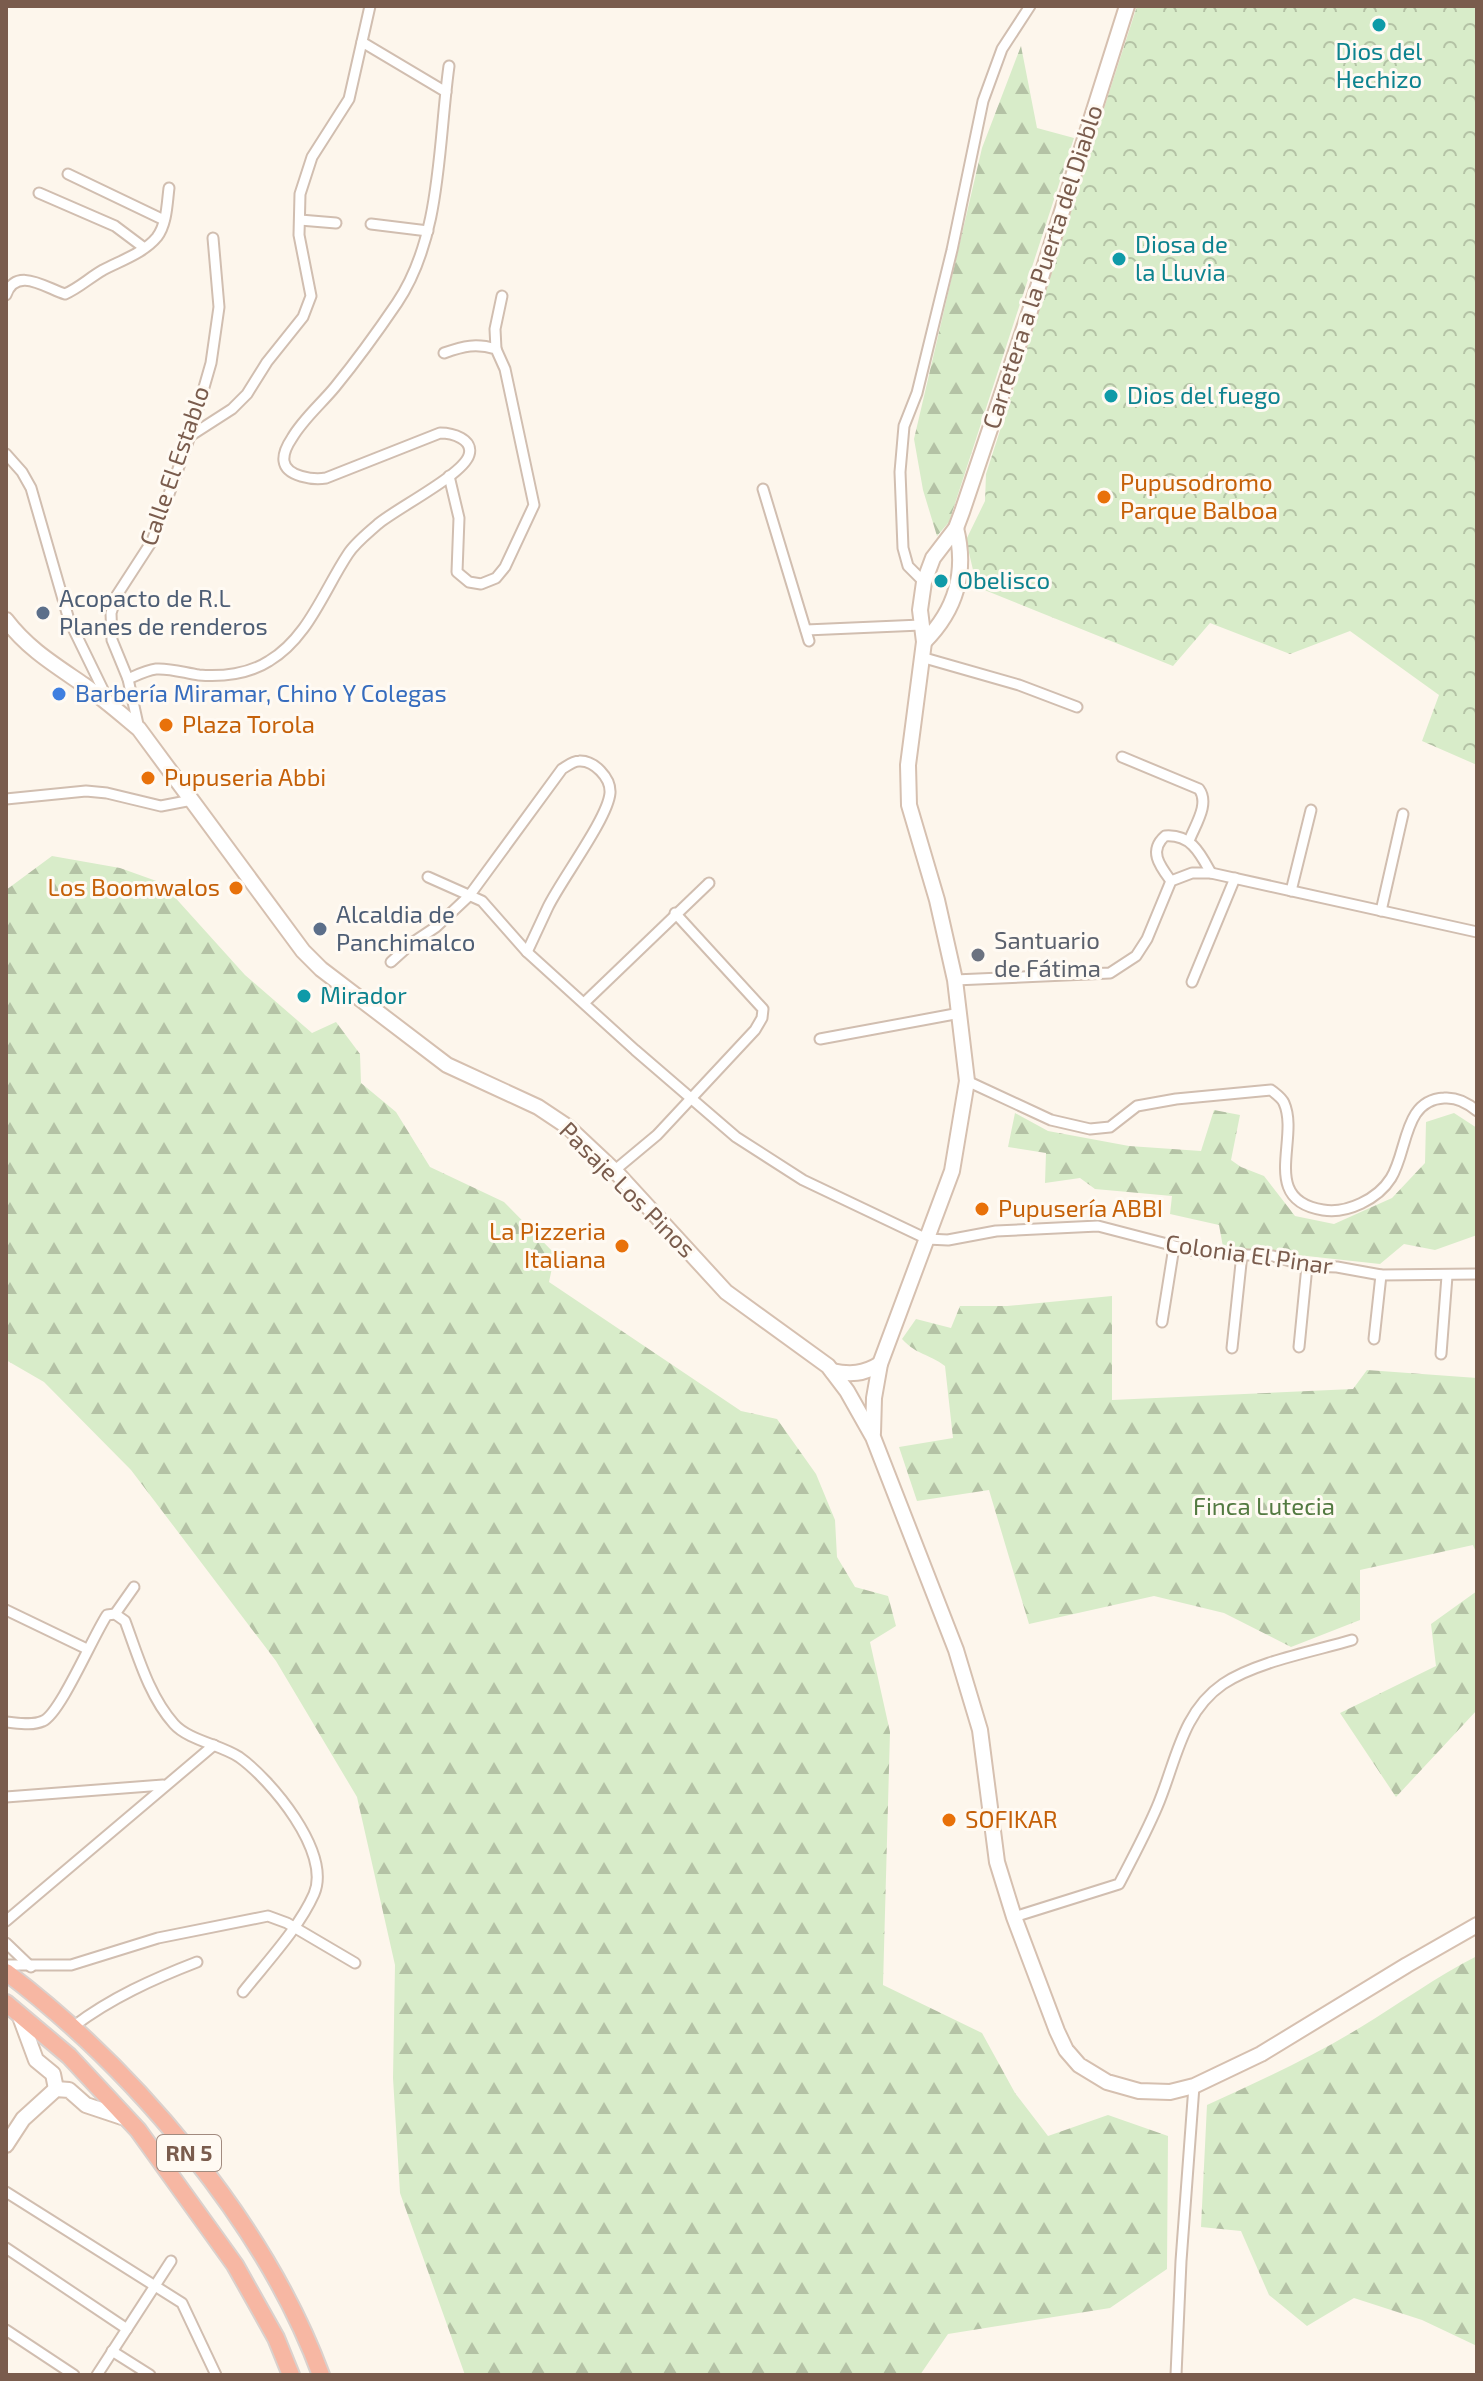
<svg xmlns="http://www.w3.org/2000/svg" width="1483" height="2381" font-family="'Exo 2',sans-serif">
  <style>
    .forest { fill: url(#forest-firs) }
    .park { fill: url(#park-crowns) }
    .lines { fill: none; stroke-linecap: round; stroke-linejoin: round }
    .street-casing { stroke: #d1beb0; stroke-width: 13 }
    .secondary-casing { stroke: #d6c0b0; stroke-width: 18 }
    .highway-casing { stroke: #dad1cd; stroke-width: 20 }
    .street { stroke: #fff; stroke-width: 9 }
    .secondary { stroke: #fff; stroke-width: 14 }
    .highway { stroke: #f7b7a3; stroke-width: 16 }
    .culture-dot { fill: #0f9aa8; stroke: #fffaf3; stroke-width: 3 }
    .food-dot { fill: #e8710a; stroke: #fffaf3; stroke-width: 3 }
    .service-dot { fill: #5c6f8a; stroke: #fffaf3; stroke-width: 3 }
    .shop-dot { fill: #3f7fe0; stroke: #fffaf3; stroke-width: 3 }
    .worship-dot { fill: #6b7280; stroke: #fffaf3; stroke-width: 3 }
    .labels { text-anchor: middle; stroke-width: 6; stroke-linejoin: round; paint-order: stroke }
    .shield { fill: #fffaf3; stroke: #a28b7f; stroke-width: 2 }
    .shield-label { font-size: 22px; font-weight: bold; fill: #7a5c4d }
    .culture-label { font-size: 24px; fill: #0d838f; stroke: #fffaf3; text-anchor: start }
    .street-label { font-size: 24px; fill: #7a5c4d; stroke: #fffaf3 }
    .food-label { font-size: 24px; fill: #c56008; stroke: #fffaf3; text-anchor: start }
    .service-label { font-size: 24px; fill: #4e5e75; stroke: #fffaf3; text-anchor: start }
    .shop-label { font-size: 24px; fill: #366cbe; stroke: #fffaf3; text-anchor: start }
    .worship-label { font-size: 24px; fill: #5b616d; stroke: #fffaf3; text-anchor: start }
    .park-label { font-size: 24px; fill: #537a41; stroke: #fffaf3 }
  </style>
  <defs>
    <pattern id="forest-firs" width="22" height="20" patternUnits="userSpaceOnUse" patternTransform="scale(2)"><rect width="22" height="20" fill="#d8ecc9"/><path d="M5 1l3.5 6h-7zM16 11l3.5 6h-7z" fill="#b4c2a5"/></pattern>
    <pattern id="park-crowns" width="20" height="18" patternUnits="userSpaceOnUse" patternTransform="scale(2)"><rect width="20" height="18" fill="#d8ecc9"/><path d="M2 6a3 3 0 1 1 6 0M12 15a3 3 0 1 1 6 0" fill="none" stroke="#b4c2a5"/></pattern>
  </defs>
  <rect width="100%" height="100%" fill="#fdf6ec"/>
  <g class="forest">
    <polygon points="1021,46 1037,128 1074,138 949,522 937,536 923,490 914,439 982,148"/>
    <polygon points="52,856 120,868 162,883 245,975 312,1033 336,1022 360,1054 361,1083 396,1112 430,1167 504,1202 555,1254 549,1282 741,1411 777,1419 816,1474 835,1520 837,1557 855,1587 888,1596 896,1626 870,1642 890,1732 883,1985 982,2033 1015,2093 1048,2136 1108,2115 1168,2136 1167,2269 1110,2308 948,2334 920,2375 465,2375 400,2193 393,2078 395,1965 357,1797 276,1661 131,1470 44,1382 6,1360 6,890"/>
    <polygon points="1214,1110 1240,1115 1231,1160 1241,1167 1264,1176 1295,1216 1334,1224 1392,1198 1425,1163 1426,1122 1454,1113 1477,1128 1477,1235 1435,1250 1404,1244 1380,1264 1223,1247 1219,1225 1170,1214 1172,1196 1095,1189 1080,1178 1045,1183 1046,1153 1008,1147 1015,1113 1048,1131 1129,1146 1201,1151"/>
    <path d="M 1112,1296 L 1112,1400 L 1353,1389 L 1367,1370 L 1477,1378 L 1477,1555 L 1473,1545 L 1360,1570 L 1360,1620 L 1291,1647 L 1224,1613 L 1154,1596 L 1029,1624 L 989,1490 L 917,1501 L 899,1447 L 953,1438 L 945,1366 C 928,1353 918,1356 902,1339 L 916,1319 L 951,1328 L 960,1306 L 1007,1306 Z"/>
    <polygon points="1477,1591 1477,1710 1396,1797 1340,1713 1436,1666 1431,1624"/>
    <path d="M 1477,1956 L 1477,2346 L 1422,2320 L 1354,2298 L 1307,2326 L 1269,2295 L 1241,2231 L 1201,2227 L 1207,2105 C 1260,2081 1312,2057 1361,2027 C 1400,2003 1436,1977 1477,1956 Z"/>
  </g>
  <polygon class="park" points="1137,6 1477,6 1477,765 1422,741 1439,695 1350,631 1290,654 1210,623 1173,666 977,587 966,540 985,501 986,474"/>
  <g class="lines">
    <g class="street-casing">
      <g id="street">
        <polyline points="362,42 446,92"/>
        <polyline points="68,174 164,220"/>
        <polyline points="39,193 115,226 143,247"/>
        <polyline points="300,220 336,223"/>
        <polyline points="371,224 428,231"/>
        <path d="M 6,295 C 16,266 46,288 65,294 C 79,288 89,278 103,270 C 120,261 144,253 157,237 C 167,224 167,203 169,188"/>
        <polyline points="496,349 495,329 502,296"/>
        <path d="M 444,353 C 464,346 476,343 496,349 L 505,369 L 534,505 L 505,567 L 496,578 L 481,584 L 469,582 L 457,572 L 459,518 L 449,476"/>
        <polyline points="190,436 232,409 247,394 267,362 303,317 311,296 299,235 300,194 312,157 349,99 370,6"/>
        <polyline points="6,454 22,472 31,488 69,620 108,700"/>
        <polyline points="763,489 809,641"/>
        <polyline points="924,582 908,566 903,548 900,472 904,426 917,393 952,250 983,101 1002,49 1030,6"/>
        <polyline points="806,630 921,625"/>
        <polyline points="921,657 1019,685 1077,707"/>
        <path d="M 128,679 C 137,675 147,670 156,669 C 170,668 185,673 199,675 C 222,677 249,674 269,661 C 308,638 324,590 348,554 C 355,543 368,533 378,524 C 397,508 463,475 469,455 C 474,439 452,433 440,433 L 326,478 C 314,480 286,477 284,461 C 283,454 288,444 292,438 C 303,419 321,404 335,387 C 357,360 378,331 397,303 C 442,236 438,144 449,66"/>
        <polyline points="139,729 128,679 112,640 111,613 117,595 152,541 190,436 211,363 219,307 213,238"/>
        <path d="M 1122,757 L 1199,789 C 1210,804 1195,825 1189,841"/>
        <polyline points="6,799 86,791 107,793 161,806 192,800"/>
        <polyline points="428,877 482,901 527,952 635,1050 736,1137 803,1180 927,1239 948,1240 996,1231 1098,1226 1202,1253 1273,1256 1307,1266 1337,1267 1381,1275 1477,1274"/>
        <path d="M 1171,881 C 1160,866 1148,851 1165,836 C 1191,834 1200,853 1211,873"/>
        <polyline points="1291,891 1311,810"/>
        <polyline points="1381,911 1403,814"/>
        <path d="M 391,962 L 412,943 L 436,927 L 469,896 L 562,769 C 567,766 573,761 579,761 C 594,760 611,778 610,793 C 608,818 561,880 548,907 C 541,922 534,937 527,952"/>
        <polyline points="955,980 1110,973 1136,956 1147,939 1171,881 1192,873 1211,873 1477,932"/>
        <polyline points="1192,982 1235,878"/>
        <polyline points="584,1003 709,883"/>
        <polyline points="820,1039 960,1013"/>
        <path d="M 967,1081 L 1051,1120 L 1090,1129 L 1110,1127 L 1137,1106 L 1176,1099 L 1271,1090 C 1276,1094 1282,1098 1284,1103 C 1300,1139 1259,1200 1323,1210 C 1347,1214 1378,1199 1391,1178 C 1408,1151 1403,1100 1444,1098 C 1457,1097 1468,1103 1477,1111"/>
        <polyline points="615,1170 657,1135 755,1030 762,1018 763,1009 675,913"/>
        <polyline points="1162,1322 1174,1247"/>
        <polyline points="1374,1339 1381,1275"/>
        <polyline points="1299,1347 1307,1266"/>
        <polyline points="1232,1348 1242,1254"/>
        <polyline points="1441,1354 1447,1276"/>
        <polyline points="6,1610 87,1649"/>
        <polyline points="115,1614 134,1587"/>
        <path d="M 6,1722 C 18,1723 32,1726 43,1721 C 60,1714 93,1636 107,1615 L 115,1614 L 125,1621 C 138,1656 149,1696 174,1724 C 188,1740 221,1745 239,1757 C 270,1779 332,1852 314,1894 C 299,1928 266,1963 243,1992"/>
        <polyline points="6,1797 163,1785"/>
        <path d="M 1014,1917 L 1119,1884 C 1132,1859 1146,1833 1157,1807 C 1176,1763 1181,1713 1223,1684 C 1255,1662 1315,1651 1352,1640"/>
        <polyline points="6,1921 214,1745"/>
        <polyline points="6,1943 31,1967"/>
        <polyline points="6,1965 71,1965 158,1938 268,1916 287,1923 355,1963"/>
        <path d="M 74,2026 C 111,1998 153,1979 197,1962"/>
        <polyline points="6,2192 182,2303 216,2375"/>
        <polyline points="6,2248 127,2329"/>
        <polyline points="6,2330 74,2375"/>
        <polyline points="112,2351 150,2375"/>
        <polyline points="97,2375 171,2261"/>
        <polyline points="1176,2375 1181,2261 1194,2086"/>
      </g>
    </g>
    <g class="secondary-casing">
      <g id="secondary">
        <path d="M 6,620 C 28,649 55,665 84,685 C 104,699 121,714 139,729 L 303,951 L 321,969 L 447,1065 L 538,1107 L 568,1127 L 616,1172 L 726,1292 L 828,1366 L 847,1391 L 873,1437 L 956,1650 L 980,1730 L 997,1862 L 1014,1917 L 1057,2031 L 1066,2050 L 1079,2065 L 1107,2082 L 1139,2091 L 1170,2092 L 1194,2086 L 1261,2054 L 1407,1965 L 1477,1925"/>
        <path d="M 924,642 C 956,610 967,572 956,528"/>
        <path d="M 832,1371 C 850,1375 864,1374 880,1364"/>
        <polyline points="873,1433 874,1398 880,1364 952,1171 967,1081 955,980 937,900 909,805 908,765 924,642 920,610 924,582 933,558 956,528 962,512 1038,287 1127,6"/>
        <polyline points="19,2014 36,2060 53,2074 56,2089"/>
        <polyline points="6,2145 23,2119 56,2089 69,2090 86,2105 128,2119"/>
      </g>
    </g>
    <g class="highway-casing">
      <g id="highway">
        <path d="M 6,1972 C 134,2069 265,2223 321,2375"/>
        <polyline points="6,2003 69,2056 138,2130 235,2265 276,2338 291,2375"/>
      </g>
    </g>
    <use href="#street" class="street"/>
    <use href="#secondary" class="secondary"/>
    <use href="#highway" class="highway"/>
  </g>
  <g class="culture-dot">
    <circle cx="1379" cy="25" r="8"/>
    <circle cx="1119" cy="259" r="8"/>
    <circle cx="1111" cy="396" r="8"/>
    <circle cx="941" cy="581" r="8"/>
    <circle cx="304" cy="996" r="8"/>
  </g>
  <g class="food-dot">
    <circle cx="1104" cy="497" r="8"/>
    <circle cx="166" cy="725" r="8"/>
    <circle cx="148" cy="778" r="8"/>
    <circle cx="236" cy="888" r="8"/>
    <circle cx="982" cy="1209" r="8"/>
    <circle cx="622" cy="1246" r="8"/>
    <circle cx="949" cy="1820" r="8"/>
  </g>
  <g class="service-dot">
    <circle cx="43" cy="613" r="8"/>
    <circle cx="320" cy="929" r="8"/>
  </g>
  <circle class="shop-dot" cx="59" cy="694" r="8"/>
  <circle class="worship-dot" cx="978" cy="955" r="8"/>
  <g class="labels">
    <rect class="shield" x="157" y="2135" width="64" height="36" rx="6"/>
    <g class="shield-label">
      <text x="189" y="2161">RN 5</text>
    </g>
    <g class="culture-label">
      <text x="1379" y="60" text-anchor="middle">Dios del<tspan x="1379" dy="28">Hechizo</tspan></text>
      <text x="1135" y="253">Diosa de<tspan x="1135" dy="28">la Lluvia</tspan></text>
      <text x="1127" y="404">Dios del fuego</text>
      <text x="957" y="589">Obelisco</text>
      <text x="320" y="1004">Mirador</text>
    </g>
    <g class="street-label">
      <text transform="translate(1043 267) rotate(-72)" y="8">Carretera a la Puerta del Diablo</text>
      <text transform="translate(175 466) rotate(-71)" y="8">Calle El Establo</text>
      <text transform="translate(627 1190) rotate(45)" y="8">Pasaje Los Pinos</text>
      <text transform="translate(1249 1255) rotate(8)" y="8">Colonia El Pinar</text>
    </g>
    <g class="food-label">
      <text x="1120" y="491">Pupusodromo<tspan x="1120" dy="28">Parque Balboa</tspan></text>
      <text x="182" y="733">Plaza Torola</text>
      <text x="164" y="786">Pupuseria Abbi</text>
      <text x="220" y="896" text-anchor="end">Los Boomwalos</text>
      <text x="998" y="1217">Pupusería ABBI</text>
      <text x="606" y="1240" text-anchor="end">La Pizzeria<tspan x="606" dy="28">Italiana</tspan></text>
      <text x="965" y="1828">SOFIKAR</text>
    </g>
    <g class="service-label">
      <text x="59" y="607">Acopacto de R.L<tspan x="59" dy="28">Planes de renderos</tspan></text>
      <text x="336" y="923">Alcaldia de<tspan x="336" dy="28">Panchimalco</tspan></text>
    </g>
    <g class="shop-label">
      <text x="75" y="702">Barbería Miramar, Chino Y Colegas</text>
    </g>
    <g class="worship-label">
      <text x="994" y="949">Santuario<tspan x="994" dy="28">de Fátima</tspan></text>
    </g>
    <g class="park-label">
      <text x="1264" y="1515">Finca Lutecia</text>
    </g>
  </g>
  <rect width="1483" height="2381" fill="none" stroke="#7a5c4d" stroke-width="16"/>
</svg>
